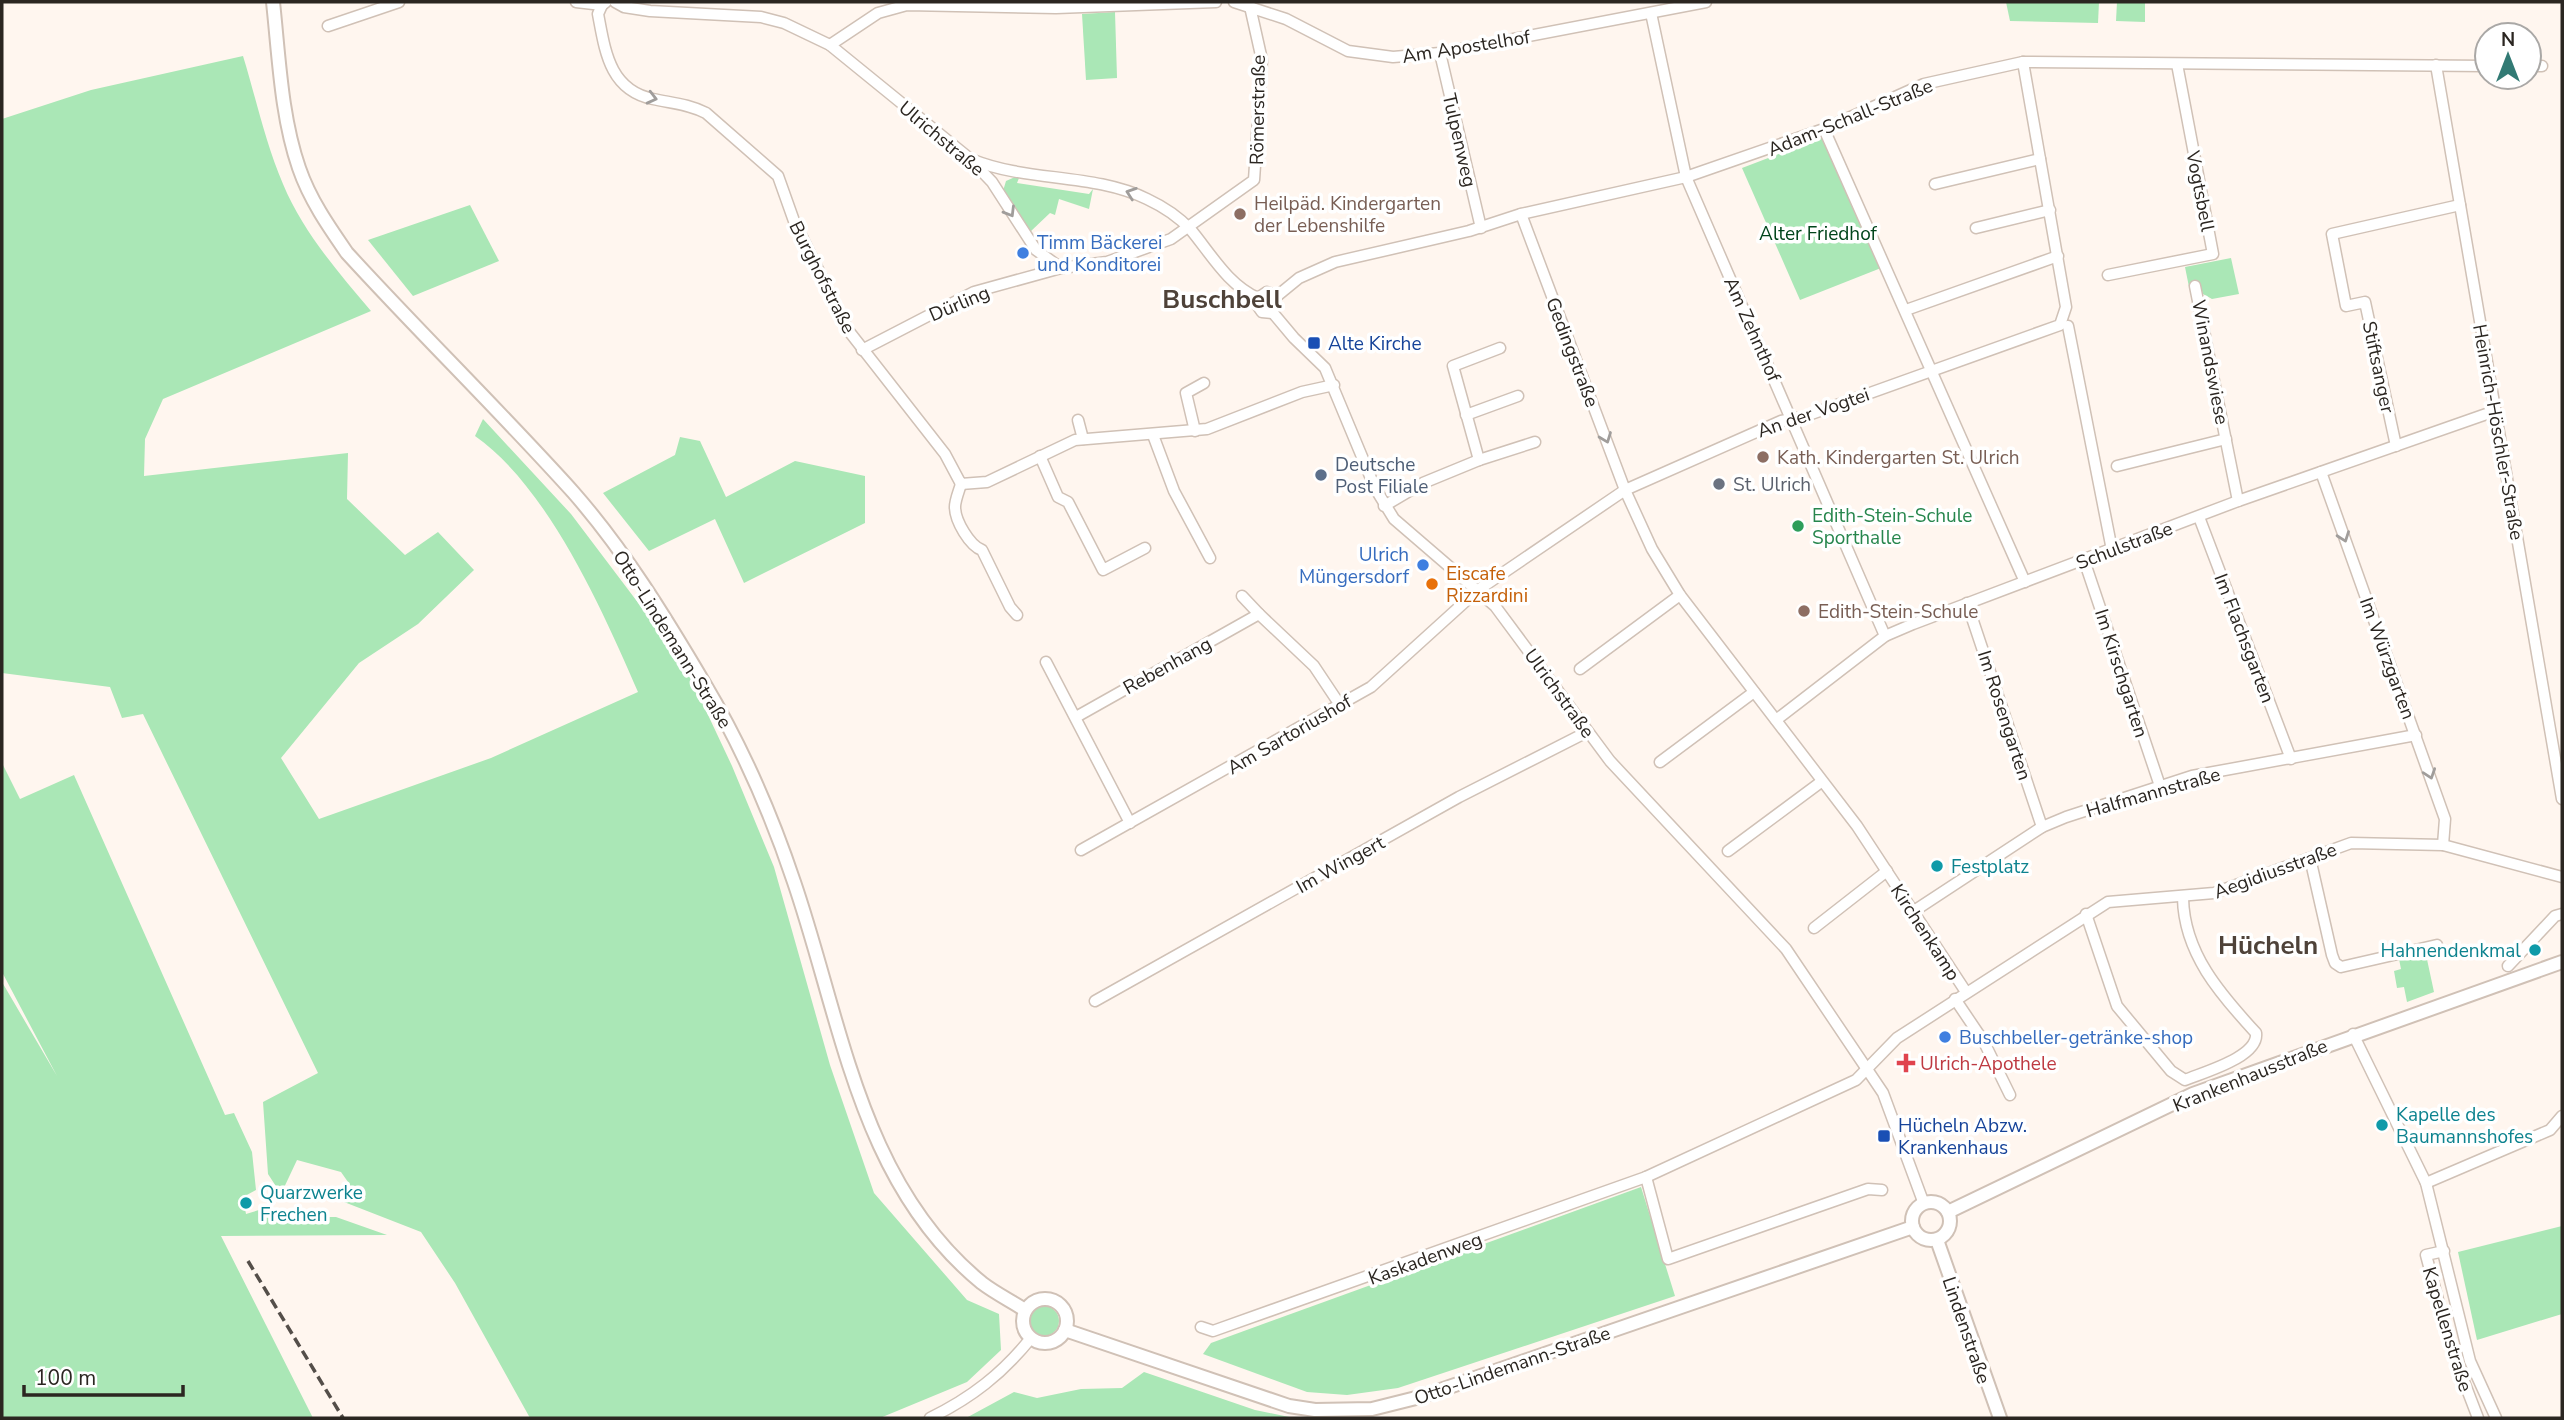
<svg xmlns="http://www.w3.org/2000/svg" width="2564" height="1420" font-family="'Nunito Sans',sans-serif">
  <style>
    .green { fill: #aae7b6 }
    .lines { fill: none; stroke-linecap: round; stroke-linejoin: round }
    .minor-casing { stroke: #d0c1b6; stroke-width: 13 }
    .tertiary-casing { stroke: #d0c1b6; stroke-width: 16 }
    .minor { stroke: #fff; stroke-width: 10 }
    .tertiary { stroke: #fff; stroke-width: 12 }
    .rail { stroke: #544e49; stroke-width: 3.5; stroke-dasharray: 10 5; stroke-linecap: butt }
    .oneway { stroke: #a09d9b }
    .education-dot { fill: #8d6e63; stroke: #fff; stroke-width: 2.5 }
    .shop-dot { fill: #3f7fe0; stroke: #fff; stroke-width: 2.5 }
    .transit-dot { fill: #1a4fb4; stroke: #fff; stroke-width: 2.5 }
    .service-dot { fill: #5c6f8a; stroke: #fff; stroke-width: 2.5 }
    .worship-dot { fill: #6b7280; stroke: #fff; stroke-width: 2.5 }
    .leisure-dot { fill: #2e9e5b; stroke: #fff; stroke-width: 2.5 }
    .food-dot { fill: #e8710a; stroke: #fff; stroke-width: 2.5 }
    .culture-dot { fill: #0f9aa8; stroke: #fff; stroke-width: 2.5 }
    .health-dot { fill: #e0444e; stroke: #fff; stroke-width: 2.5 }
    .labels { text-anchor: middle; stroke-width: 7; stroke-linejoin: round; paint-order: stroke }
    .street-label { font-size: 19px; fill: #2b2621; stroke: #fff }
    .education-label { font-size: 19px; fill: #785e54; stroke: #fff; text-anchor: start }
    .park-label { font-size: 19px; fill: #00451b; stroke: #fff }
    .shop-label { font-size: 19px; fill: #366cbe; stroke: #fff; text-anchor: start }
    .transit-label { font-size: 19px; fill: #164399; stroke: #fff; text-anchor: start }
    .service-label { font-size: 19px; fill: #4e5e75; stroke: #fff; text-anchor: start }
    .worship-label { font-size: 19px; fill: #5b616d; stroke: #fff; text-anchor: start }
    .leisure-label { font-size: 19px; fill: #27864d; stroke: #fff; text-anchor: start }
    .food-label { font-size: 19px; fill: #c56008; stroke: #fff; text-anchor: start }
    .culture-label { font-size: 19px; fill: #0d838f; stroke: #fff; text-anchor: start }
    .health-label { font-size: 19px; fill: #be3a42; stroke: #fff; text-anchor: start }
    .district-label { font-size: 26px; font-weight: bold; fill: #4e4239; stroke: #fff }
  </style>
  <rect width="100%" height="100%" fill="#fff6ef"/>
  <g class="green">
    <polygon points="2006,2 2099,2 2098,23 2010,21"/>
    <polygon points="2117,2 2145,2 2145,22 2116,21"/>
    <polygon points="1115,12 1117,78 1086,80 1082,14"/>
    <path d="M 243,56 C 256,98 265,142 283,184 C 303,232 338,272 371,311 L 163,399 L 145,439 L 144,476 L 348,453 L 347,499 L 405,555 L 438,532 L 474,570 L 418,624 L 359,663 L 281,758 L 319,819 L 491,758 L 638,692 C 603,611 548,487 475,436 L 483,419 L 571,514 L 639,604 L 648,606 L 685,666 L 732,766 L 774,867 L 830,1065 L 874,1193 L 967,1300 L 999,1314 L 1001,1350 L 967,1382 L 880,1418 L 530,1418 L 455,1283 L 421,1232 L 344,1202 L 348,1182 L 341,1172 L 297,1160 L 281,1194 L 268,1174 L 263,1102 L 318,1073 L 143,714 L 122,718 L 110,687 L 2,673 L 2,119 L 91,90 Z"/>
    <polygon points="1823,137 1881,268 1800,300 1742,168"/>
    <polygon points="1015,177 1019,178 1017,183 1089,194 1093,189 1089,209 1059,199 1055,215 1050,213 1030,232 1003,191 1006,181"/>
    <polygon points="470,205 499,261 413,296 368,240"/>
    <polygon points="2231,258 2239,294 2212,299 2203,294 2200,285 2189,287 2185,267"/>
    <polygon points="680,437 700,441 726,497 795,461 865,476 865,523 744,583 715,519 649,551 603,493 675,455"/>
    <polygon points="2,763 20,799 74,775 225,1115 234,1113 252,1152 256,1190 243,1197 246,1214 262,1209 279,1217 336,1217 387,1235 221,1236 313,1418 2,1418 2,982 57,1076 2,972"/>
    <polygon points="2425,950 2434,992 2407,1002 2404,987 2397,988 2394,971 2401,969 2399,959"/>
    <polygon points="1641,1187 1675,1296 1398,1388 1347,1395 1307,1392 1203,1354 1211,1343"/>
    <polygon points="2562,1226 2562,1314 2477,1340 2458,1252"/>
    <circle cx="1044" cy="1321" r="15"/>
    <polygon points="1144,1372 1255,1410 1294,1418 966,1418 1014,1392 1037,1398 1081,1389 1122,1388"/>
  </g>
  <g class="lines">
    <g class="minor-casing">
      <g id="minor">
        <polyline points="576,2 602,5 606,2"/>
        <polyline points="615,2 624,7 650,11 761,17 784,23 830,45 969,158 992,182 1036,250 1061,268 1107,262 1171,239 1254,180 1262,60 1249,2"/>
        <polyline points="1234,2 1286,19 1348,51 1393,57 1440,53 1706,2"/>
        <path d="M 602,5 L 598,14 C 605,50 609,90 653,99 C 671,103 689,104 706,113 L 778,176 L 794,221 L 848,330 L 945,454 L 961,484 L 987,482 L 1075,440 L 1207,429 L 1302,392 L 1334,385"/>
        <polyline points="1651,13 1686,177 1885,636"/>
        <polyline points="328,26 399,2"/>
        <polyline points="830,45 878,13 907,5 1056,8 1216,2"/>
        <polyline points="1440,53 1481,228"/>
        <polyline points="2436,65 2562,799"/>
        <polyline points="2529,66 2542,66"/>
        <polyline points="1824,129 2025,582"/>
        <path d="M 973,160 C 1028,182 1093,173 1147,199 C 1162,206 1179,217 1191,230 C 1211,254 1228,285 1258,298"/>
        <polyline points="1935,184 2040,159"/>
        <polyline points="1521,214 1625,490 1652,549 1680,595 1857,826 1966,992"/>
        <polyline points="1976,228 2050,210"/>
        <polyline points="2108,275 2213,254 2177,64"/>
        <polyline points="2195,286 2238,501"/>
        <polyline points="1277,296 1299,278 1335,262 1469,231 1521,214 1686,177 1824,129 1924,84 2023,62 2487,66"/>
        <polyline points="1258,298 1257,305 1262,312 1273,313"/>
        <polyline points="1258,298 1267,292 1277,296"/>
        <polyline points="1906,310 2058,256"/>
        <polyline points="1273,313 1294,338 1325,368 1375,488 1394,519 1495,606 1610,761 1786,949 1883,1093 1924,1204"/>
        <polyline points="2068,326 2112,550"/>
        <polyline points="862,350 974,292 1061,268"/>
        <polyline points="1466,415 1518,396"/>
        <polyline points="1078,420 1083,439"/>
        <polyline points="1195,431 1186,393 1204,383"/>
        <polyline points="1153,435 1174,491 1210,558"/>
        <polyline points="2396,446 2365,302 2346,306 2332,234 2460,205"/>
        <polyline points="1040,456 1058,497 1068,502 1103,570 1145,548"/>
        <polyline points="1479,460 1535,442"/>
        <polyline points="2117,466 2226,439"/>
        <polyline points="2321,472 2445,819 2443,845"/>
        <path d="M 961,484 C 959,491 955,500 955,507 C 955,521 970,546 982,550 L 1010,607 L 1017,615"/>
        <polyline points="1384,506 1423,483 1479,460 1453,366 1500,348"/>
        <polyline points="2199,517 2291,759"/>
        <polyline points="2084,560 2160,786"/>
        <polyline points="1242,596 1259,614"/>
        <polyline points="1967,603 2042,827"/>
        <polyline points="1046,662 1130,823"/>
        <polyline points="1580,669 1680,595"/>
        <polyline points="1076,717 1259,614 1314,666 1340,705"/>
        <polyline points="1776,720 1885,636 1913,624 2238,501 2495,411"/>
        <polyline points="1660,762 1754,692"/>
        <polyline points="1081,850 1371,687 1478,590 1625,490 1781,421 1803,417 2060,325 2066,307 2023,62"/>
        <polyline points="1728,851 1821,782"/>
        <polyline points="2310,858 2332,955 2335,963 2341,967 2437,945"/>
        <polyline points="1914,911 2042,827 2066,817 2192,776 2416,735"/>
        <path d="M 2086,914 L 2117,1006 L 2171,1071 L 2185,1080 C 2204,1072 2259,1057 2256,1033 C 2220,994 2184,953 2183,898"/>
        <polyline points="1814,928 1887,871"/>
        <polyline points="2508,966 2555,916 2562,914"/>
        <polyline points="1955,999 1984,1042 2010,1095"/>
        <polyline points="1095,1001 1459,797 1587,732"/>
        <polyline points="2353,1034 2426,1183 2470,1361 2496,1418"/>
        <polyline points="1646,1177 1668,1259 1868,1189 1882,1190"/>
        <polyline points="2426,1183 2550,1130 2562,1116"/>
        <polyline points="2444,1251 2426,1255 2450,1345 2478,1418"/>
        <polyline points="1201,1327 1213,1331 1646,1177 1856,1080 1897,1038 2108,902 2214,893 2351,843 2443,845 2562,877"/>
        <path d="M 930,1418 C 971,1398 1002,1374 1031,1338"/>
      </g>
    </g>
    <g class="tertiary-casing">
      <g id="tertiary">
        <path d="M 273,2 C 279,57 281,116 299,168 C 310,200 329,227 347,253 C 421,334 500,411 573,492 C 624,550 665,617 704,683 C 741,745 771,813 794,882 C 842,1022 860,1184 982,1283 C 995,1293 1011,1301 1025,1310"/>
        <circle cx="1931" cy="1221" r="19"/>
        <polyline points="1948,1212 2193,1094 2562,962"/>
        <polyline points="1937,1240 2000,1418"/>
        <circle cx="1045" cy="1321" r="22"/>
        <polyline points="1065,1330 1289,1406 1315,1410 1372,1409 1420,1397 1913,1227"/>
      </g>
    </g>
    <use href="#minor" class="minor"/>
    <use href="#tertiary" class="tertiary"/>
    <polyline class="rail" points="248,1261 343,1418"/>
  </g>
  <defs><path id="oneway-chevron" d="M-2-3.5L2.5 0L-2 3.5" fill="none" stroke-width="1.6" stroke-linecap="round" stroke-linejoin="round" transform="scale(1.75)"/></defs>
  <g class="oneway">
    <use href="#oneway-chevron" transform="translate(652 98) rotate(14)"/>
    <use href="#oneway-chevron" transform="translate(1131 193) rotate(-161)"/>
    <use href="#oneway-chevron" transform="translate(1010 212) rotate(59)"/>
    <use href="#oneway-chevron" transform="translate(1606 438) rotate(69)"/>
    <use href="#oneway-chevron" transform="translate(2344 537) rotate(70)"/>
    <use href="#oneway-chevron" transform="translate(2430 774) rotate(71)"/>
  </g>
  <g class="education-dot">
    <circle cx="1240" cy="214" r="7"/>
    <circle cx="1763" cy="457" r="7"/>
    <circle cx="1804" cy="611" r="7"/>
  </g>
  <g class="shop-dot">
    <circle cx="1023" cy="253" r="7"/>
    <circle cx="1423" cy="565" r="7"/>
    <circle cx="1945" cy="1037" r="7"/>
  </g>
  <g class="transit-dot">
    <rect x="1307" y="336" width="14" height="14" rx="3.5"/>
    <rect x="1877" y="1129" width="14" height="14" rx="3.5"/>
  </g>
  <circle class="service-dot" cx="1321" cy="475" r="7"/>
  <circle class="worship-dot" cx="1719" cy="484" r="7"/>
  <circle class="leisure-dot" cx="1798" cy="526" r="7"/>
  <circle class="food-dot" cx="1432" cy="584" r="7"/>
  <g class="culture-dot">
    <circle cx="1937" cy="866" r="7"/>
    <circle cx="2535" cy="950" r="7"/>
    <circle cx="2382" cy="1125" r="7"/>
    <circle cx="246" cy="1203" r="7"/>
  </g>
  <path class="health-dot" d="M1902.5 1052.5h7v7h7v7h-7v7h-7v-7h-7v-7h7z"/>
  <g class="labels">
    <g class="street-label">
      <text transform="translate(1466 46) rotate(-9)" y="7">Am Apostelhof</text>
      <text transform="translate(1257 110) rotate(-89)" y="7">Römerstraße</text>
      <text transform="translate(1850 117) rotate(-22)" y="7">Adam-Schall-Straße</text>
      <text transform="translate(942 138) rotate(40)" y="7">Ulrichstraße</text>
      <text transform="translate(1460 140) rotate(77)" y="7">Tulpenweg</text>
      <text transform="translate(2201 191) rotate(79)" y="7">Vogtsbell</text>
      <text transform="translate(823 277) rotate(63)" y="7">Burghofstraße</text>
      <text transform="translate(959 303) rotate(-23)" y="7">Dürling</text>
      <text transform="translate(1753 329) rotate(66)" y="7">Am Zehnthof</text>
      <text transform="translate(1573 352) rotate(69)" y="7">Gedingstraße</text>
      <text transform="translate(2211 362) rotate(79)" y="7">Winandswiese</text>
      <text transform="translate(2379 367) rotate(78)" y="7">Stiftsanger</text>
      <text transform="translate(1813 412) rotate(-19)" y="7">An der Vogtei</text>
      <text transform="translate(2499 432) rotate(80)" y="7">Heinrich-Höschler-Straße</text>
      <text transform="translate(2124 545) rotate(-21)" y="7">Schulstraße</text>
      <text transform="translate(2245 638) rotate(69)" y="7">Im Flachsgarten</text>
      <text transform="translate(673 639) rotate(58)" y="7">Otto-Lindemann-Straße</text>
      <text transform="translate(2388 658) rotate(70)" y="7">Im Würzgarten</text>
      <text transform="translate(1167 665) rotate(-29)" y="7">Rebenhang</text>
      <text transform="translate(2122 673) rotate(72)" y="7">Im Kirschgarten</text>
      <text transform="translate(1560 693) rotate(54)" y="7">Ulrichstraße</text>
      <text transform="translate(2005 715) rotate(72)" y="7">Im Rosengarten</text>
      <text transform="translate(1289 734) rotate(-30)" y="7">Am Sartoriushof</text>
      <text transform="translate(2153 792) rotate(-16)" y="7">Halfmannstraße</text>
      <text transform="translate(1340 864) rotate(-29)" y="7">Im Wingert</text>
      <text transform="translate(2275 870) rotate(-20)" y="7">Aegidiusstraße</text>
      <text transform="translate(1926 932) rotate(57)" y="7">Kirchenkamp</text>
      <text transform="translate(2250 1075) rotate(-22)" y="7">Krankenhausstraße</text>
      <text transform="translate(1425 1258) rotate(-20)" y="7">Kaskadenweg</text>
      <text transform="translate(2448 1329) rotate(73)" y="7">Kapellenstraße</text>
      <text transform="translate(1967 1330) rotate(71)" y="7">Lindenstraße</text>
      <text transform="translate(1512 1365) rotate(-19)" y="7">Otto-Lindemann-Straße</text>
    </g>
    <g class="education-label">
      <text x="1254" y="210">Heilpäd. Kindergarten<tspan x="1254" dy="22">der Lebenshilfe</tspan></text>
      <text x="1777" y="464">Kath. Kindergarten St. Ulrich</text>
      <text x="1818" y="618">Edith-Stein-Schule</text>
    </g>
    <g class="park-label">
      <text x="1818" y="240">Alter Friedhof</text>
    </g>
    <g class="shop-label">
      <text x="1037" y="249">Timm Bäckerei<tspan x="1037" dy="22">und Konditorei</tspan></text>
      <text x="1409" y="561" text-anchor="end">Ulrich<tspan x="1409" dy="22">Müngersdorf</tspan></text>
      <text x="1959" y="1044">Buschbeller-getränke-shop</text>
    </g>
    <g class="transit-label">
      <text x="1328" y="350">Alte Kirche</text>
      <text x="1898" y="1132">Hücheln Abzw.<tspan x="1898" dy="22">Krankenhaus</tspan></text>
    </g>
    <g class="service-label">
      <text x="1335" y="471">Deutsche<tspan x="1335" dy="22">Post Filiale</tspan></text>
    </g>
    <g class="worship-label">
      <text x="1733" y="491">St. Ulrich</text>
    </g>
    <g class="leisure-label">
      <text x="1812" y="522">Edith-Stein-Schule<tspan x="1812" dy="22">Sporthalle</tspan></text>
    </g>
    <g class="food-label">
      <text x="1446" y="580">Eiscafe<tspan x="1446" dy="22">Rizzardini</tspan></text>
    </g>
    <g class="culture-label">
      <text x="1951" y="873">Festplatz</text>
      <text x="2521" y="957" text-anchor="end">Hahnendenkmal</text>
      <text x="2396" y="1121">Kapelle des<tspan x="2396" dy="22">Baumannshofes</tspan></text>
      <text x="260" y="1199">Quarzwerke<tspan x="260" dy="22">Frechen</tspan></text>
    </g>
    <g class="health-label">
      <text x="1920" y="1070">Ulrich-Apothele</text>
    </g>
    <g class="district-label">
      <text x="1222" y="308">Buschbell</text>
      <text x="2268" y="954">Hücheln</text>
    </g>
  </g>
  <rect width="2564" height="1420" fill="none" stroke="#2b2621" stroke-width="7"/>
  <g transform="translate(2508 56)"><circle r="33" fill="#ffffff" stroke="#aaa8a6" stroke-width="2"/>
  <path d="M0-5L12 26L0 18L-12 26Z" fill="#327a74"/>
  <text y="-10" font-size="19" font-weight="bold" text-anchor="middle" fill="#2b2621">N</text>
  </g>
  <path d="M24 1385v10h159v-10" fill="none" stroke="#2b2621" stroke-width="3.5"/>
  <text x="35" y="1385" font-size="21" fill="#2b2621" stroke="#ffffff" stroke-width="5" paint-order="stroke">100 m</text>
</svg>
